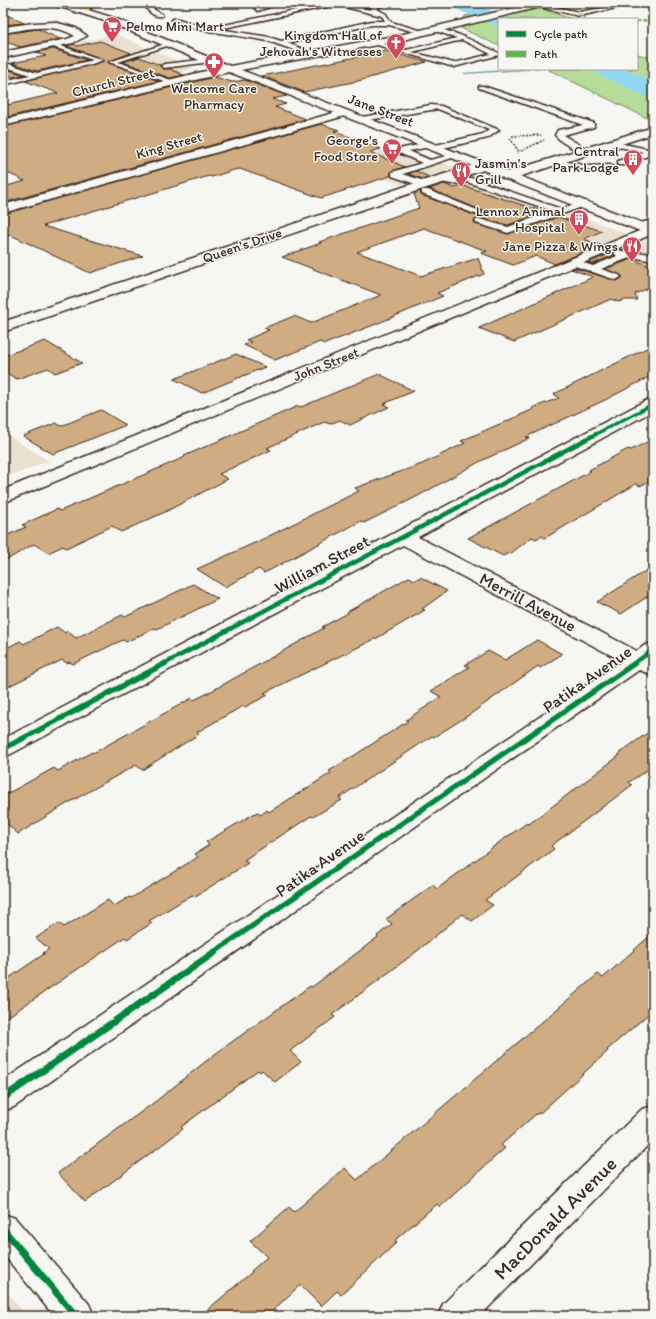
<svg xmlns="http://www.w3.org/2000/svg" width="656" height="1319" font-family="Itim,sans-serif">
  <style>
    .built { fill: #eae0d0 }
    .green { fill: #b5dd99; stroke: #78845c }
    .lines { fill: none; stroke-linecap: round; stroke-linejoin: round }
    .stream { fill: #6e929d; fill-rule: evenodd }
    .river { fill: #90d8f2; fill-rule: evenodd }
    .building { fill: #cfac82; stroke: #3b2a1e }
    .lane-casing { stroke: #3b2a1e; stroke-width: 3 }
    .street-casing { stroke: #3b2a1e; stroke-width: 3 }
    .secondary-casing { stroke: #3b2a1e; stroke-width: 3 }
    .highway-casing { stroke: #3b2a1e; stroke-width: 3 }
    .path { stroke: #3b2a1e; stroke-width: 1.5; stroke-dasharray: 2 1.5; stroke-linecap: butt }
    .lane { fill: #f6f6f2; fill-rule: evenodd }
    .street { fill: #f6f6f2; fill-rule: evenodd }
    .secondary { fill: #f6f6f2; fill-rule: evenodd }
    .highway { fill: #f8e181; fill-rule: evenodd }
    .quiet { stroke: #58b947; stroke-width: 2; stroke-dasharray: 3.5 2; stroke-linecap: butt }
    .cycleway-far3-casing { stroke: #f6f6f2; stroke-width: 5.5 }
    .cycleway-far2-casing { stroke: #f6f6f2; stroke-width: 6 }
    .cycleway-far1-casing { stroke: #f6f6f2; stroke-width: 8 }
    .cycleway-casing { stroke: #f6f6f2; stroke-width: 10 }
    .cycleway-far3 { stroke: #00873e; stroke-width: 3.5 }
    .cycleway-far2 { stroke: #00873e; stroke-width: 4.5 }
    .cycleway-far1 { stroke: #00873e; stroke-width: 5.5 }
    .cycleway { stroke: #00873e; stroke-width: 7 }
    .labels { text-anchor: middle; stroke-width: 3; stroke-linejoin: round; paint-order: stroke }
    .far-poi-label { font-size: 14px; fill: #3b2a1e; stroke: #f6f6f2; text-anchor: end }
    .far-street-label { font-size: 14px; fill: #3b2a1e; stroke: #f6f6f2 }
    .street-label { font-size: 17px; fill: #3b2a1e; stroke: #f6f6f2 }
    .near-street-label { font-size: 20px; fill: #3b2a1e; stroke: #f6f6f2 }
  </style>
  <rect width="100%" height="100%" fill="#f6f6f2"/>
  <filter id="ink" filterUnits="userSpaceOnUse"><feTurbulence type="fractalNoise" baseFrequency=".025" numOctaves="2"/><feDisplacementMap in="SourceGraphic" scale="8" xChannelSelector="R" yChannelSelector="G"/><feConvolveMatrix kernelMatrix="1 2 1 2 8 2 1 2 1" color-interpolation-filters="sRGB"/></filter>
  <g filter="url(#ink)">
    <g class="built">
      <polygon points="116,34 147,48 195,68 153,80 108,65 114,63 64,46"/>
      <polygon points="401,145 480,178 653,244 653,294 578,269 589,265 471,225 469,220 480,215 416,193 403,185 338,164"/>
      <polygon points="3,432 49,461 3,479"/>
      <polygon points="3,1287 26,1316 3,1316"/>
    </g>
    <g class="green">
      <polygon points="533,6 572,19 499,19 499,46 461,28 465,16"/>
      <polygon points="637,54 653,58 653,121 547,69 637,69"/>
    </g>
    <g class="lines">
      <polygon class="stream" points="520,69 542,69 465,74 463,73"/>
      <g class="river">
        <polygon points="448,3 475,3 506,17 508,19 499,19 499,27 451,7"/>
        <polygon points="594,69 624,69 653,82 653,98 645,96 597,74"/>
      </g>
    </g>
    <g class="building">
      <polygon points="3,13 24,23 3,25"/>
      <polygon points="38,29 60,39 20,47 3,41 3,34"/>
      <polygon points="100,41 131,53 109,61 109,63 159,81 3,118 3,106 58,93 25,81 104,61 103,59 66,46 74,44 77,46"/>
      <polygon points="53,49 87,60 37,71 12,63 46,56 36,52"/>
      <polygon points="386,51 427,62 358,81 304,92 262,76"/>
      <polygon points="139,57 160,65 160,66 163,69 170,69 184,75 170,78 123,62"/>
      <polygon points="3,68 24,75 13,77 3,73"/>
      <polygon points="215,77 232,82 245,80 287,96 272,99 286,104 275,107 306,119 3,203 3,187 25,181 3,171 3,137 9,135 3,132 3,127"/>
      <polygon points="321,124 339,130 334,131 381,149 370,152 405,167 392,171 390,176 321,198 240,169 234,170 212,177 209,176 43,226 143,256 90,273 11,235 3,237 3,214"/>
      <polygon points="416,171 429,177 423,179 408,174"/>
      <polygon points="444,184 454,188 461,185 544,212 508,225 479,218 474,221 476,224 508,234 558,217 602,231 584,239 600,245 555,264 536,256 513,265 481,253 487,251 424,228 357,252 421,276 478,258 484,274 437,293 443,296 376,324 325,344 320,342 275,360 244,345 251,342 246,340 269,330 264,328 294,316 311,323 381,295 282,257 321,243 319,242 419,208 414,194 420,191 421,195 474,215 482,215 483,211 429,189"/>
      <polygon points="613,252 614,255 593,264 588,263"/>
      <polygon points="632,259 653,267 653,286 635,294 637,300 623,300 619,302 611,299 514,342 479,328 593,277 571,269 575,268 617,281 622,278 622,276 605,269"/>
      <polygon points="45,341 82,363 55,373 48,368 17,379 3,371 3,356"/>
      <polygon points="653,345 653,375 607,399 526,437 530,438 479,462 418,496 364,523 361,521 274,568 264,573 259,569 225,587 197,569 261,540 359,491 355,488 422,464 465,443 461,441 534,409 532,408 559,398 554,394"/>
      <polygon points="236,354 265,367 202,393 174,379"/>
      <polygon points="379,374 414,391 383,404 389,407 350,425 340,420 330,424 324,422 267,448 271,450 219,474 228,479 165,512 121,532 112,526 66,548 63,546 48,553 34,544 3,562 3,537 26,527 22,525 57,509 60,511 185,457 184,456 298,406 301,407"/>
      <polygon points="101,410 126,425 53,454 23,436 56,423 61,426"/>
      <polygon points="653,439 653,479 640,486 636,484 545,538 541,536 536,539 532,537 510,554 509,553 503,556 468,538 591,471 589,470 628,449 631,450"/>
      <polygon points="653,566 653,593 621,614 597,602"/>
      <polygon points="409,577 415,580 420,577 447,591 422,609 425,610 377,638 264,693 268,695 245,707 243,706 199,731 197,732 199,734 142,770 136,765 63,806 18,834 3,820 3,796 54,768 58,771 92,752 93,753 192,698 194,700 208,693 324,628 322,627 348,613 347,612"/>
      <polygon points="193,584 218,599 157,629 155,628 126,642 123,640 114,644 73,664 70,662 67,663 62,660 3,689 3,650 20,641 24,644 57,627 65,633 67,631 76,638 122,615 125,617"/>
      <polygon points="537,640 562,654 540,668 538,666 469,715 434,737 432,736 339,798 342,800 313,817 311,816 244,860 248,863 194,897 192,895 149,921 152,923 127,939 125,937 3,1020 3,982 44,954 43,953 49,949 36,938 59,923 64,927 108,900 114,906 129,897 131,898 198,857 195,854 209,845 206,842 257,812 261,815 267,810 269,812 331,773 329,771 355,755 408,721 406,720 441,697 431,691 469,667 465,665 488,651 505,660"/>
      <polygon points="653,729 653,766 629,782 632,785 551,846 554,849 485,900 493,905 472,921 462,914 416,952 332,1015 335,1017 290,1051 301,1062 275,1082 262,1070 260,1072 258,1070 181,1127 183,1129 85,1202 58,1173 156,1101 215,1054 310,986 312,987 378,937 377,936 392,924 386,919 433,885 437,889 501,841 527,823 529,824 620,755 618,754"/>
      <polygon points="653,933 653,1010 607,1050 608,1051 540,1113 536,1114 501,1145 505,1148 440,1207 437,1204 395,1240 397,1242 341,1295 337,1291 321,1306 300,1285 267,1316 200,1316 252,1272 251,1271 267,1257 250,1241 289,1207 294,1212 345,1168 357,1180 598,974 603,978"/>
    </g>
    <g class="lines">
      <g class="lane-casing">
        <g id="lane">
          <path d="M 151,3 L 157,3 L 153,9 L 162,14 L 162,16 C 156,17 151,14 147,9 Z"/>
          <polygon points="271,3 281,3 258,11 255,9 258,6"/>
          <path d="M 328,3 L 343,3 L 371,10 L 371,8 L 376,5 L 373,3 L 382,3 L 382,5 L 377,9 L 386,14 L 391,22 L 426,32 L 423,34 L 389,25 L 372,25 L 287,43 L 313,53 L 314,54 L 311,56 L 268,41 L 196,29 L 172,20 L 175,18 L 197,25 L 210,28 ZM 336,5 L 382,16 L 385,21 L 372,21 L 281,41 L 269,37 L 219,29 Z"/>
          <polygon points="538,3 579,12 618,5 621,7 579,16 536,6 535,5"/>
          <path d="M 434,27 L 460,35 L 499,53 L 499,55 L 454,67 L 370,43 L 373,41 L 406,50 L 457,38 L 432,30 L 432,28 ZM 462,40 L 491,54 L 454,63 L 412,52 Z"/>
          <polygon points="52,43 103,60 92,64 3,85 3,81 30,75 3,66 3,62 37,73 93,60 50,46 50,44"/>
          <polygon points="168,43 173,44 118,62 174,81 174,83 170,83 109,62"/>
          <polygon points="209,59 211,60 211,62 164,68 161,66 164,64"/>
          <polygon points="479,86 483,86 594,123 594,127 563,135 585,148 589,152 585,154 582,154 562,142 555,135 558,130 583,125 479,88"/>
          <polygon points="431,105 441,106 499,130 488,138 434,150 430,148 431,146 483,134 489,130 438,109 362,121 359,119 362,117"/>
          <polygon points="609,141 653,150 653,154 624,165 618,165 618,161 643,152 609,145"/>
          <polygon points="427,143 431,145 430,147 409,151 430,160 454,154 458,156 403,174 427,182 427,186 421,186 392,176 392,172 422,163 399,153 399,149"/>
          <path d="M 553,159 L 588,166 L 610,165 L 614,167 C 603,176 567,166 553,163 Z"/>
          <polygon points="437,177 451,180 458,178 471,178 561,209 582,202 586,204 585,206 508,233 476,223 475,221 479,219 508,227 553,211 467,182 451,184 437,181"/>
          <polygon points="422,190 428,190 482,212 481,214 475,214 422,194"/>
          <polygon points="653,220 653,225 638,229 634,226 635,224"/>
          <path d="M 618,250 C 630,253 641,251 653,255 L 653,261 L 632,257 L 601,269 L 619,275 L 621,277 L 616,280 L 569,264 L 568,262 L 572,259 L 593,266 L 617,256 L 614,253 Z"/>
        </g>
      </g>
      <g class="street-casing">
        <g id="street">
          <path d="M 54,22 L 76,28 L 87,36 L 73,43 L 3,58 L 3,52 L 67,39 L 75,36 C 53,22 27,29 3,33 L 3,27 L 34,23 Z"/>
          <polygon points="344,110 349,113 348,115 3,213 3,205"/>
          <polygon points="653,127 653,134 512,179 504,179 502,176 504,173"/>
          <polygon points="483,162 487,163 489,166 487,169 417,191 3,332 3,322 409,185"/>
          <polygon points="649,227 653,228 653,234 3,503 3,490"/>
          <polygon points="653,399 653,411 418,537 637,651 645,645 653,643 653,673 650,674 639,670 14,1107 3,1111 3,1081 622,661 403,545 11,754 3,757 3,739 647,400"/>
          <polygon points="653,1106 653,1140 480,1316 438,1316 443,1304 642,1109"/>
          <polygon points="3,1214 15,1218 89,1304 94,1316 54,1316 3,1254"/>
        </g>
      </g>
      <g class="secondary-casing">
        <polygon id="secondary" points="53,3 66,3 114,18 230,66 399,35 535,3 550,3 549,5 399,41 241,70 653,227 653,236 229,72 3,126 3,120 218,68 108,22 54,5"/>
      </g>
      <g class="highway-casing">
        <polygon id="highway" points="86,3 95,3 89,10 86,11 82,8"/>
      </g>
      <g class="path">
        <polyline points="512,136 541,135"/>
        <polyline points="510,138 519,152 518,153"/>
        <polyline points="521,151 544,140"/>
      </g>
      <use href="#lane" class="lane"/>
      <use href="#street" class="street"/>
      <use href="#secondary" class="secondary"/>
      <use href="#highway" class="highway"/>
      <g class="quiet">
        <polyline points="579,14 585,19"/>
        <polyline points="637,21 653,21"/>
      </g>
      <g class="cycleway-far3-casing">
        <polyline id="cycleway-far3" points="594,435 653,404"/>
      </g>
      <g class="cycleway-far2-casing">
        <g id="cycleway-far2">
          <polyline points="164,664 596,434"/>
          <polyline points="633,664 653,650"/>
        </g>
      </g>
      <g class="cycleway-far1-casing">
        <g id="cycleway-far1">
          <polyline points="3,749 166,663"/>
          <polyline points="213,953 635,663"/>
        </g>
      </g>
      <g class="cycleway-casing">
        <g id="cycleway">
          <polyline points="3,1098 215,952"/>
          <polyline points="3,1229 76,1316"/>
        </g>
      </g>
      <use href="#cycleway-far3" class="cycleway-far3"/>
      <use href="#cycleway-far2" class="cycleway-far2"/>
      <use href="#cycleway-far1" class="cycleway-far1"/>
      <use href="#cycleway" class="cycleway"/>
    </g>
  </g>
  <defs>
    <g id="supermarket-pin" transform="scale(1)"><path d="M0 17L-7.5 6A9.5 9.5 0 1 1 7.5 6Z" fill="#d1495b" stroke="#f6f6f2"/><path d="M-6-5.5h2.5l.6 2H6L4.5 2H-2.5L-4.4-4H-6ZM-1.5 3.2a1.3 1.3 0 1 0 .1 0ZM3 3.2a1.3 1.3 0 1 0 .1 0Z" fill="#fff"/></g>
    <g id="church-pin" transform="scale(1)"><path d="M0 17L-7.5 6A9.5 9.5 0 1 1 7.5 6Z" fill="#d1495b" stroke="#f6f6f2"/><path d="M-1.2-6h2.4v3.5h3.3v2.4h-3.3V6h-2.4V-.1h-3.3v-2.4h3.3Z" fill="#fff"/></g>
    <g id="pharmacy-pin" transform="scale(1)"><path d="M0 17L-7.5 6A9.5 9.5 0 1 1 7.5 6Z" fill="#d1495b" stroke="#f6f6f2"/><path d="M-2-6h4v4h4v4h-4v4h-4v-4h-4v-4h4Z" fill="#fff"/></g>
    <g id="building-pin" transform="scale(1)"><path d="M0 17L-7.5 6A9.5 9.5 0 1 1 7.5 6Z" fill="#d1495b" stroke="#f6f6f2"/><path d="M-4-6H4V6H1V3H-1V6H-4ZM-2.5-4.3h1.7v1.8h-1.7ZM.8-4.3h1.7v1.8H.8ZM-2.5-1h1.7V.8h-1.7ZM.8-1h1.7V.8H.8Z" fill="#fff"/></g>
    <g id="restaurant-pin" transform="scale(1)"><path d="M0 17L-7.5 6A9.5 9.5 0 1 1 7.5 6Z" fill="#d1495b" stroke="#f6f6f2"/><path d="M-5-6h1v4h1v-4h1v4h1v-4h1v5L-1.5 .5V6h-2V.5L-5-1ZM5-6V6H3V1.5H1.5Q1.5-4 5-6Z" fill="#fff"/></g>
  </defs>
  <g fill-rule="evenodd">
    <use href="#supermarket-pin" x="112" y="26"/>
    <use href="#church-pin" x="396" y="43"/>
    <use href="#pharmacy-pin" x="214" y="62"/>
    <use href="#supermarket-pin" x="392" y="148"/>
    <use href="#building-pin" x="633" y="159"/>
    <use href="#restaurant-pin" x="461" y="171"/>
    <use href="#building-pin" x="579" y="219"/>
    <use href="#restaurant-pin" x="632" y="246"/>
  </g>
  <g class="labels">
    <g class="far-poi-label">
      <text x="126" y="31" text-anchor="start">Pelmo Mini Mart</text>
      <text x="382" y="40">Kingdom Hall of<tspan x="382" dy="16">Jehovah's Witnesses</tspan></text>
      <text x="214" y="93" text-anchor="middle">Welcome Care<tspan x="214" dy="16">Pharmacy</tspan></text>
      <text x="378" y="145">George's<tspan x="378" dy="16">Food Store</tspan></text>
      <text x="619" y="156">Central<tspan x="619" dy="16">Park Lodge</tspan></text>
      <text x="475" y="168" text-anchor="start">Jasmin's<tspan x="475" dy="16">Grill</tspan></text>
      <text x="565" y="216">Lennox Animal<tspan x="565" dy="16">Hospital</tspan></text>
      <text x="618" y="251">Jane Pizza &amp; Wings</text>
    </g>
    <g class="far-street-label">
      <text transform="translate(113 82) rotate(-14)" y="5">Church Street</text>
      <text transform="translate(381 110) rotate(21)" y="5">Jane Street</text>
      <text transform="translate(169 145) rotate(-16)" y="5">King Street</text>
      <text transform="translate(242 245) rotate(-19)" y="5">Queen's Drive</text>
      <text transform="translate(326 364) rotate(-22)" y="5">John Street</text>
    </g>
    <g class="street-label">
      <text transform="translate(322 564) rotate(-28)" y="6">William Street</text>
      <text transform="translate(528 602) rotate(28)" y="6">Merrill Avenue</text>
      <text transform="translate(587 679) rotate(-35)" y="6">Patika Avenue</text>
      <text transform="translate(320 863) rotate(-35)" y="6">Patika Avenue</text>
    </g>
    <g class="near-street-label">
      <text transform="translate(555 1218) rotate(-45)" y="7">MacDonald Avenue</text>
    </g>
  </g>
  <rect width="656" height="1319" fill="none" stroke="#f6f6f2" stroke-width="16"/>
  <rect x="8" y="8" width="640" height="1303" fill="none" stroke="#3b2a1e" stroke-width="1.5" filter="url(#ink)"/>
  <rect x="498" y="18" width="140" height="52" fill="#f6f6f2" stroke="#aba49d"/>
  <rect x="506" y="31" width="20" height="6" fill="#00873e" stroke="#aba49d"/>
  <text x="534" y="38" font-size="12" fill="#3b2a1e">Cycle path</text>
  <rect x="506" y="51" width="20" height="6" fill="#58b947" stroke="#aba49d"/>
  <text x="534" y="58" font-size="12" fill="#3b2a1e">Path</text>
</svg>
